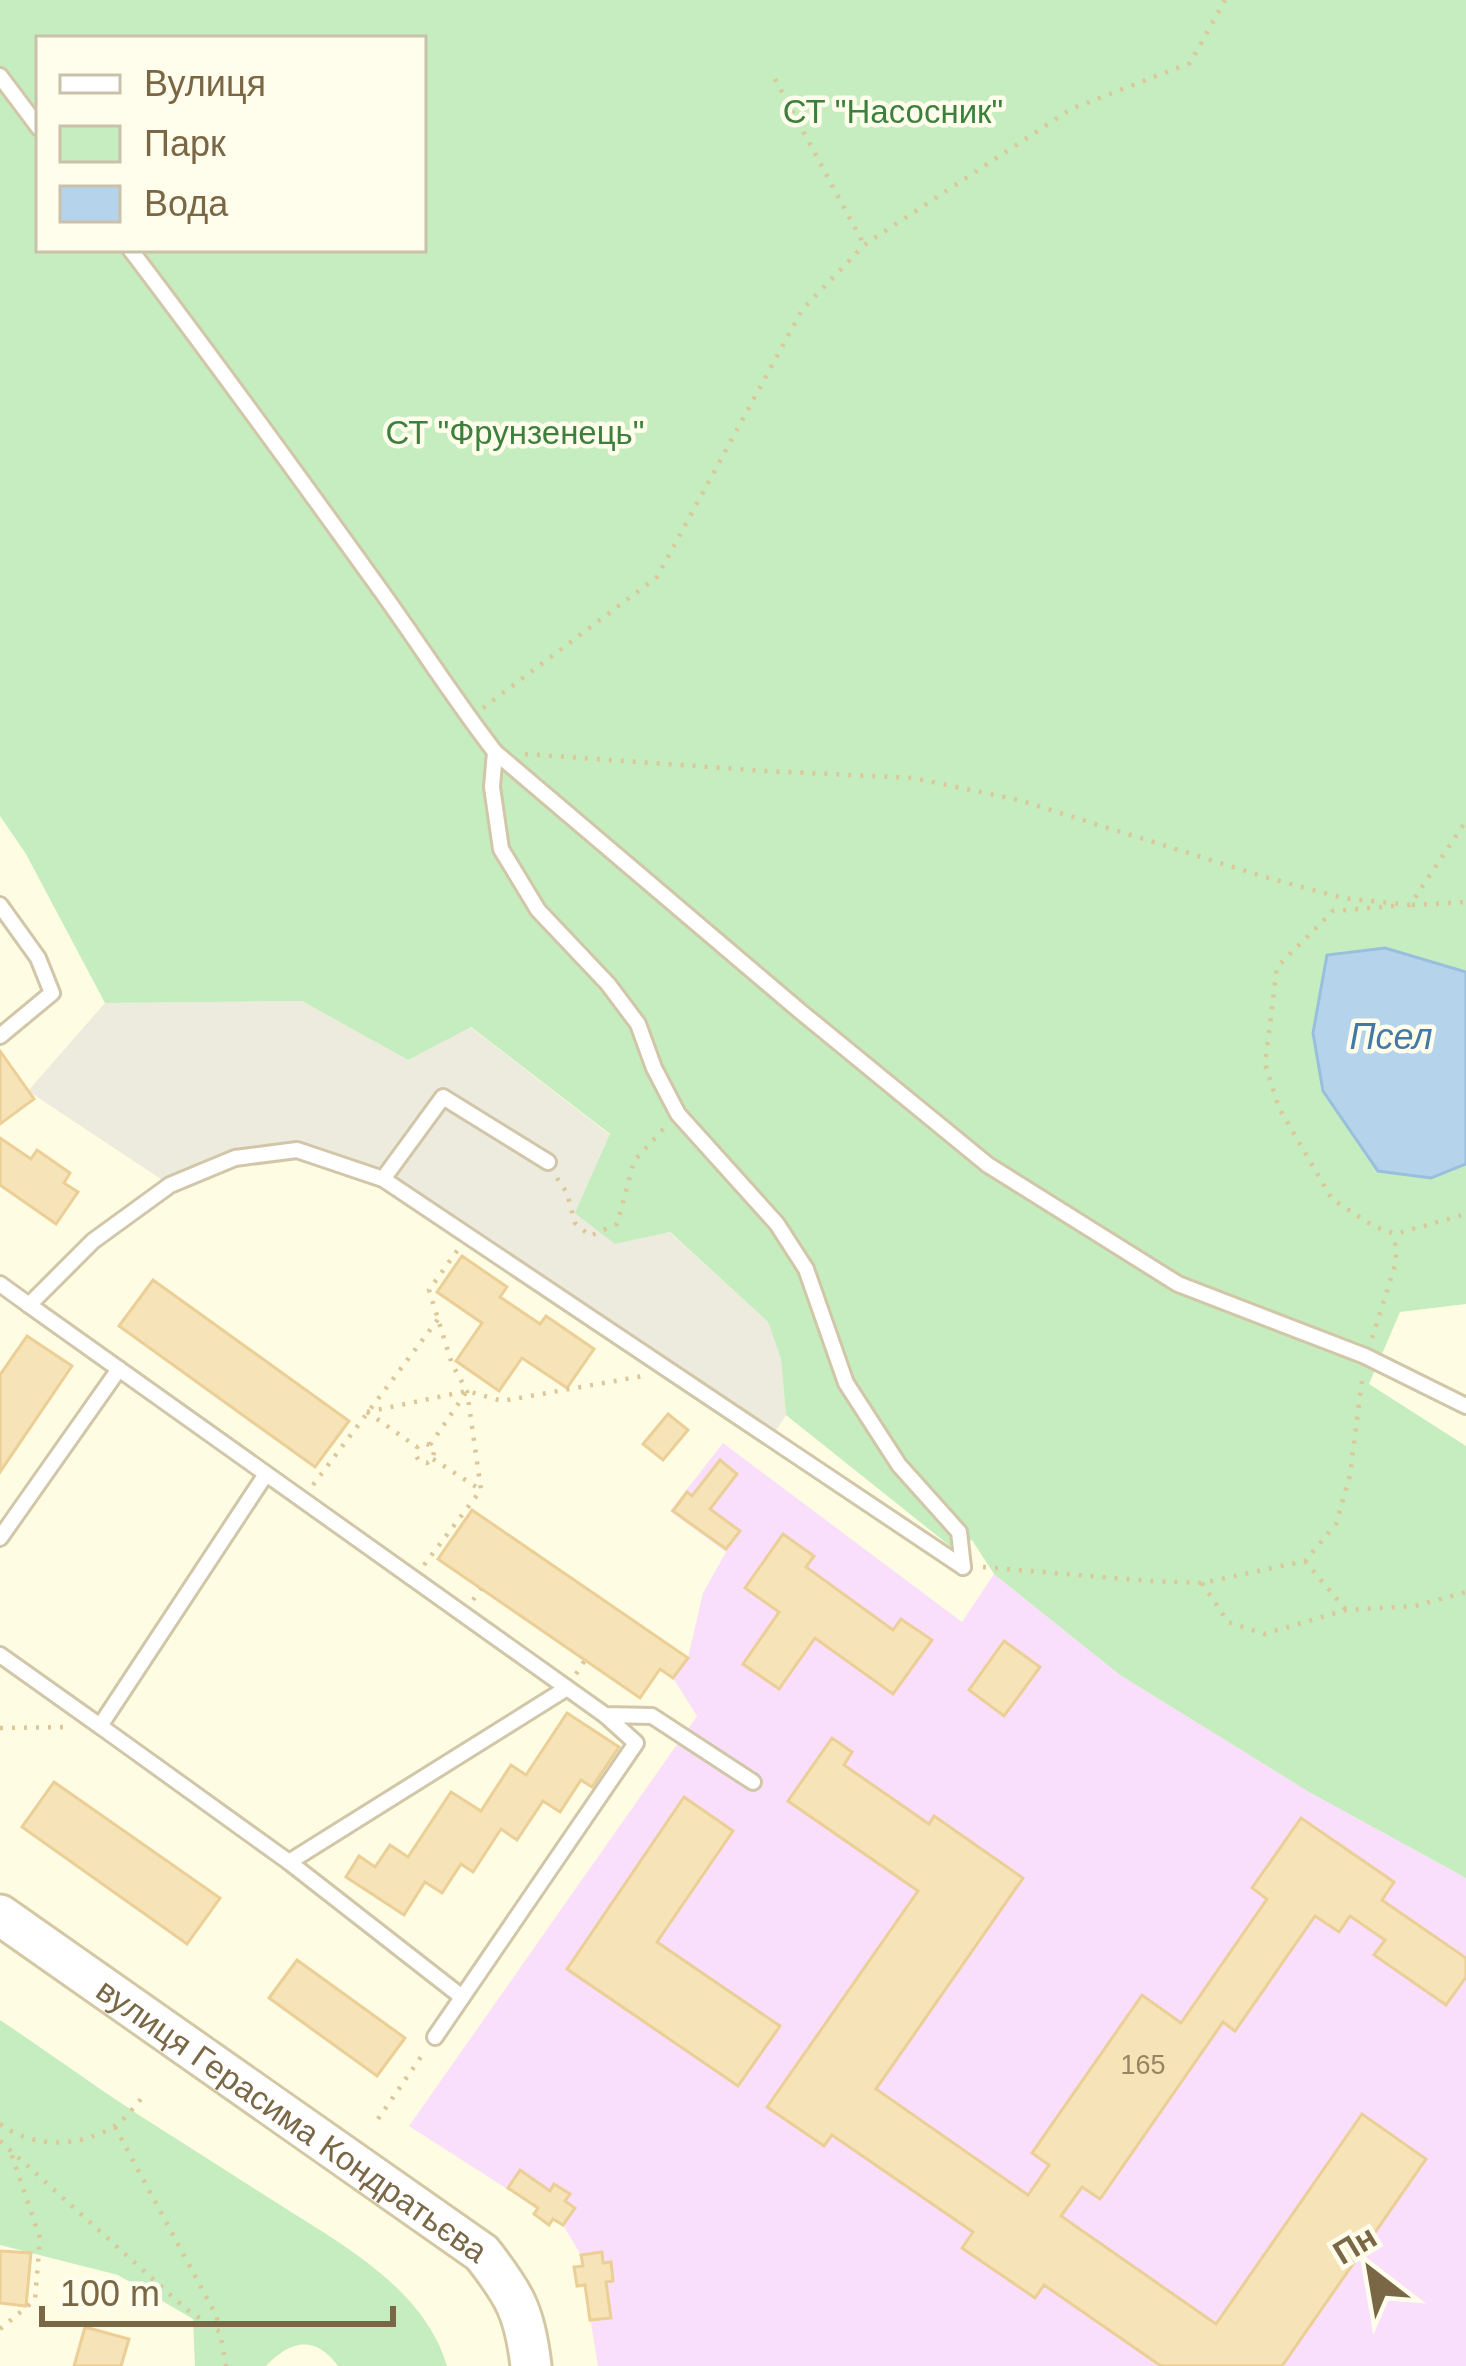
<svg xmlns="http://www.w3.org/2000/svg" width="1466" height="2366" font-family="Arial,sans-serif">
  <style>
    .industrial { fill: #edeade }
    .education { fill: #f9dffb }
    .green { fill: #c5edbf; fill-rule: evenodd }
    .water { fill: #b5d3ea; stroke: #9abfdd; stroke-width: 3 }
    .building { fill: #f6e3b7; stroke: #ebcf96; stroke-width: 3 }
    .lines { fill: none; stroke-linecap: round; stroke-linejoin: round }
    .service-casing { stroke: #d1c6a8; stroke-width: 20 }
    .secondary-casing { stroke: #d4c8a4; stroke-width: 45 }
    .path { stroke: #dbc79a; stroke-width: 4.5; stroke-dasharray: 3 9; stroke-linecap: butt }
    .service { stroke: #fff; stroke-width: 14 }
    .secondary { stroke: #fff; stroke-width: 39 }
    .labels { text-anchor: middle; stroke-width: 9; stroke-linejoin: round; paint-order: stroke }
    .number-label { font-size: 27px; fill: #988662 }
    .park-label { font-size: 33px; fill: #3d803d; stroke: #fffdeb }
    .street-label { font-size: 33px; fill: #796746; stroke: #fffdeb }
    .water-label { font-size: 36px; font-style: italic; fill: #4579a5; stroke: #fffdeb }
  </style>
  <rect width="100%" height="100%" fill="#fefce2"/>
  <polygon class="industrial" points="302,1001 408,1060 470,1027 610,1135 615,1244 669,1232 768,1322 781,1359 786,1415 771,1438 383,1179 297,1150 235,1158 170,1185 28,1091 105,1003"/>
  <polygon class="education" points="723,1443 962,1622 994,1574 1120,1675 1309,1792 1466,1878 1466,2366 598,2366 585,2285 574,2267 582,2266 581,2255 563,2225 554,2219 549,2225 534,2214 537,2208 409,2126 697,1716 673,1678 688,1658 703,1593 726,1552 670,1511"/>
  <g class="green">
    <path d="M 0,0 L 1466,0 L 1466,972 L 1385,948 L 1431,1178 L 1466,1164 L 1466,1304 L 1400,1312 L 1369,1384 L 1466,1446 L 1466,1878 L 1309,1792 L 1120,1675 L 994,1574 L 972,1540 L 955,1550 L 786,1415 L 781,1359 L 768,1322 L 670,1232 L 615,1244 L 575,1213 L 610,1134 L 471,1027 L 408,1060 L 302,1001 L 105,1003 L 26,854 L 0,816 ZM 39,39 L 423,39 L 423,249 L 39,249 Z"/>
    <path d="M 0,2020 C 51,2054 101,2091 153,2124 C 194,2150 236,2177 277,2203 C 341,2244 424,2288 447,2366 L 338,2366 C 315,2335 291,2340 266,2366 L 195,2366 L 193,2319 L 118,2275 L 0,2245 Z"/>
  </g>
  <polygon class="water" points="1385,948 1466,972 1466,1164 1431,1178 1378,1171 1323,1091 1313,1033 1327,955"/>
  <g class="building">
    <polygon points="0,1051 34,1099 0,1124"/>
    <polygon points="0,1138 31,1159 37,1150 70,1173 64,1183 78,1192 56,1224 0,1185"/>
    <polygon points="462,1256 507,1287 500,1297 540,1324 546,1316 594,1349 567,1388 522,1358 499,1391 456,1361 482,1323 437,1292"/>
    <polygon points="153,1280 349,1421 315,1467 119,1326"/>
    <polygon points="27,1336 72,1366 0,1472 0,1375"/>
    <polygon points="668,1414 688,1430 663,1460 643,1444"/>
    <polygon points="720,1460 737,1474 710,1509 740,1531 726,1549 673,1511 687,1492 692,1496"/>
    <polygon points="472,1510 688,1658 673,1678 660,1669 640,1698 438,1559"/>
    <polygon points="783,1534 814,1556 806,1567 893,1630 901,1619 932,1640 893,1694 815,1638 779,1689 743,1664 779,1612 745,1588"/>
    <polygon points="1004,1641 1040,1667 1004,1716 969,1690"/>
    <polygon points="567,1713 619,1747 592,1787 581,1780 560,1812 543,1801 517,1840 501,1829 473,1872 461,1864 442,1893 425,1882 404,1915 346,1877 359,1856 375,1867 390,1845 408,1857 451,1792 481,1811 511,1765 526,1775"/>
    <polygon points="832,1738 852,1752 844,1765 929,1824 934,1816 1023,1878 876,2089 1028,2195 1049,2165 1032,2153 1142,1995 1181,2023 1267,1899 1252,1888 1301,1818 1394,1882 1382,1900 1466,1958 1466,1977 1446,2005 1374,1955 1385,1940 1350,1916 1339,1932 1315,1916 1235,2031 1223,2022 1100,2199 1082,2187 1061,2216 1216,2324 1362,2114 1426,2159 1282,2366 1161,2366 1044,2285 1035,2298 962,2248 973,2232 832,2135 824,2146 767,2107 918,1891 788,1801"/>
    <polygon points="54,1782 220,1898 187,1944 22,1827"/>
    <polygon points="684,1797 733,1831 657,1942 780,2026 738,2086 567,1969"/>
    <polygon points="297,1960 405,2038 377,2076 269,1998"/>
    <polygon points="520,2170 550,2191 554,2184 570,2194 565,2201 575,2208 563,2225 553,2219 549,2225 534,2214 538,2208 508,2188"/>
    <polygon points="0,2251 31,2253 26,2306 0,2303"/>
    <polygon points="602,2252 603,2263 611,2262 613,2281 606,2282 611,2318 590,2320 585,2285 577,2286 574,2267 583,2266 581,2255"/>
    <polygon points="85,2327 129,2339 121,2366 74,2366"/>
  </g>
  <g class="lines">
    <g class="service-casing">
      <g id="service">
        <polyline points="0,76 39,128"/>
        <path d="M 130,249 C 215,361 297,474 379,588 C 418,642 454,699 495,752 L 801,1012 L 988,1165 L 1178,1284 L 1365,1356 L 1466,1406"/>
        <polyline points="495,752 492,787 501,849 538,910 608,984 638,1024 654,1068 678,1114 777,1224 806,1269 846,1383 899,1465 959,1532 963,1567"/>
        <polyline points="0,905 38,958 52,993 0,1036"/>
        <polyline points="383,1179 443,1097 548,1162"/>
        <polyline points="0,1284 29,1305 93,1241 170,1185 235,1158 297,1150 383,1179 963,1567"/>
        <polyline points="29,1305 605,1715 652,1716 753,1782"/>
        <polyline points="266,1474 100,1726 289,1862 567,1688"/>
        <polyline points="0,1538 119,1369"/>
        <polyline points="0,1655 100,1726"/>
        <polyline points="289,1862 462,1997"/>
        <polyline points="435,2037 636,1743 605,1715"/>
      </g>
    </g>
    <g class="secondary-casing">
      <g id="secondary">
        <path id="s1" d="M 0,1915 L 482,2253 C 515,2295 525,2313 531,2366"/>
      </g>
    </g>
    <g class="path">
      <polyline points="775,79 863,243"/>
      <polyline points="483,708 657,577 802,310 864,245 1071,109 1190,63 1225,0"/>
      <polyline points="525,754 766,771 913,778 1019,800 1265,877 1343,898 1410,905 1466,821"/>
      <polyline points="1412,905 1466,902"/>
      <polyline points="1394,906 1333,911 1277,967 1265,1064 1279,1108 1332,1199 1373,1226 1395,1234 1466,1214"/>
      <polyline points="557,1178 567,1193 575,1223 590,1236 617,1224 634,1161 666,1126"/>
      <polyline points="1372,1338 1396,1262 1395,1234"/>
      <polyline points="367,1412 467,1391 502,1401 643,1376"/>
      <polyline points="367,1412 417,1447 423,1443 430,1445 434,1451 433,1459 427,1463 419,1461 415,1454 417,1447"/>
      <polyline points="430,1445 467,1391"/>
      <polyline points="433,1459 481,1490"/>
      <polyline points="313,1485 439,1318"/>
      <polyline points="1305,1561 1346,1610"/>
      <polyline points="424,1565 481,1490 467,1391 452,1364 429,1290 459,1248"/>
      <polyline points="983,1567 1152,1581 1202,1583 1305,1561 1336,1524 1350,1475 1363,1372"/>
      <polyline points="1202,1583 1228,1622 1264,1634 1346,1610 1415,1606 1466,1592"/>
      <polyline points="473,1600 481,1589"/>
      <polyline points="576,1674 585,1660"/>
      <polyline points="0,1728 71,1727"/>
      <polyline points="378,2119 425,2051"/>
      <path d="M 0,2124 C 33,2148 77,2148 113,2127 C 124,2121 133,2108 141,2099"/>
      <polyline points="115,2127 216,2315 220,2329"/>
      <polyline points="0,2141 186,2309 220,2332 226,2366"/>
      <polyline points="0,2329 35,2300 40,2238 11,2153"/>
    </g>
    <use href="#service" class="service"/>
    <use href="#secondary" class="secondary"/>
  </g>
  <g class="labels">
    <g class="number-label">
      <text x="1143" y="2074">165</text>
    </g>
    <g class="park-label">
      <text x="893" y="123">СТ "Насосник"</text>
      <text x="515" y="444">СТ "Фрунзенець"</text>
    </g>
    <g class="street-label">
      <text dy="12" stroke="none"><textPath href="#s1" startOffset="357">вулиця Герасима Кондратьєва</textPath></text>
    </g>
    <g class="water-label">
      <text x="1391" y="1049">Псел</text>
    </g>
  </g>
  <rect x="36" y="36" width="390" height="216" fill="#fffdeb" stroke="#c9c1a9" stroke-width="3"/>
  <rect x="60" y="75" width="60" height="18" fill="#ffffff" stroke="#c9c1a9" stroke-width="3"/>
  <text x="144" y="96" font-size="36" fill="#796746">Вулиця</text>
  <rect x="60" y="126" width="60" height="36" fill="#c5edbf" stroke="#c9c1a9" stroke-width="3"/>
  <text x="144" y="156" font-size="36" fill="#796746">Парк</text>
  <rect x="60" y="186" width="60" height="36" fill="#b5d3ea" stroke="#c9c1a9" stroke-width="3"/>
  <text x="144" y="216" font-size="36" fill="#796746">Вода</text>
  <g transform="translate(1370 2270) rotate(329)" stroke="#fffdeb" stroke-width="9" paint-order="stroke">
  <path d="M0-9L21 45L0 30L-21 45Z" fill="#796746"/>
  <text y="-18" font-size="33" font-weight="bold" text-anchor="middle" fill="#796746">Пн</text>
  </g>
  <path d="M42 2306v18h351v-18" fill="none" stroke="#796746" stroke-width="6"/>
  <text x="60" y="2306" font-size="36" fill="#796746" stroke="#fffdeb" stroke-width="9" paint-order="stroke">100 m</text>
</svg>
